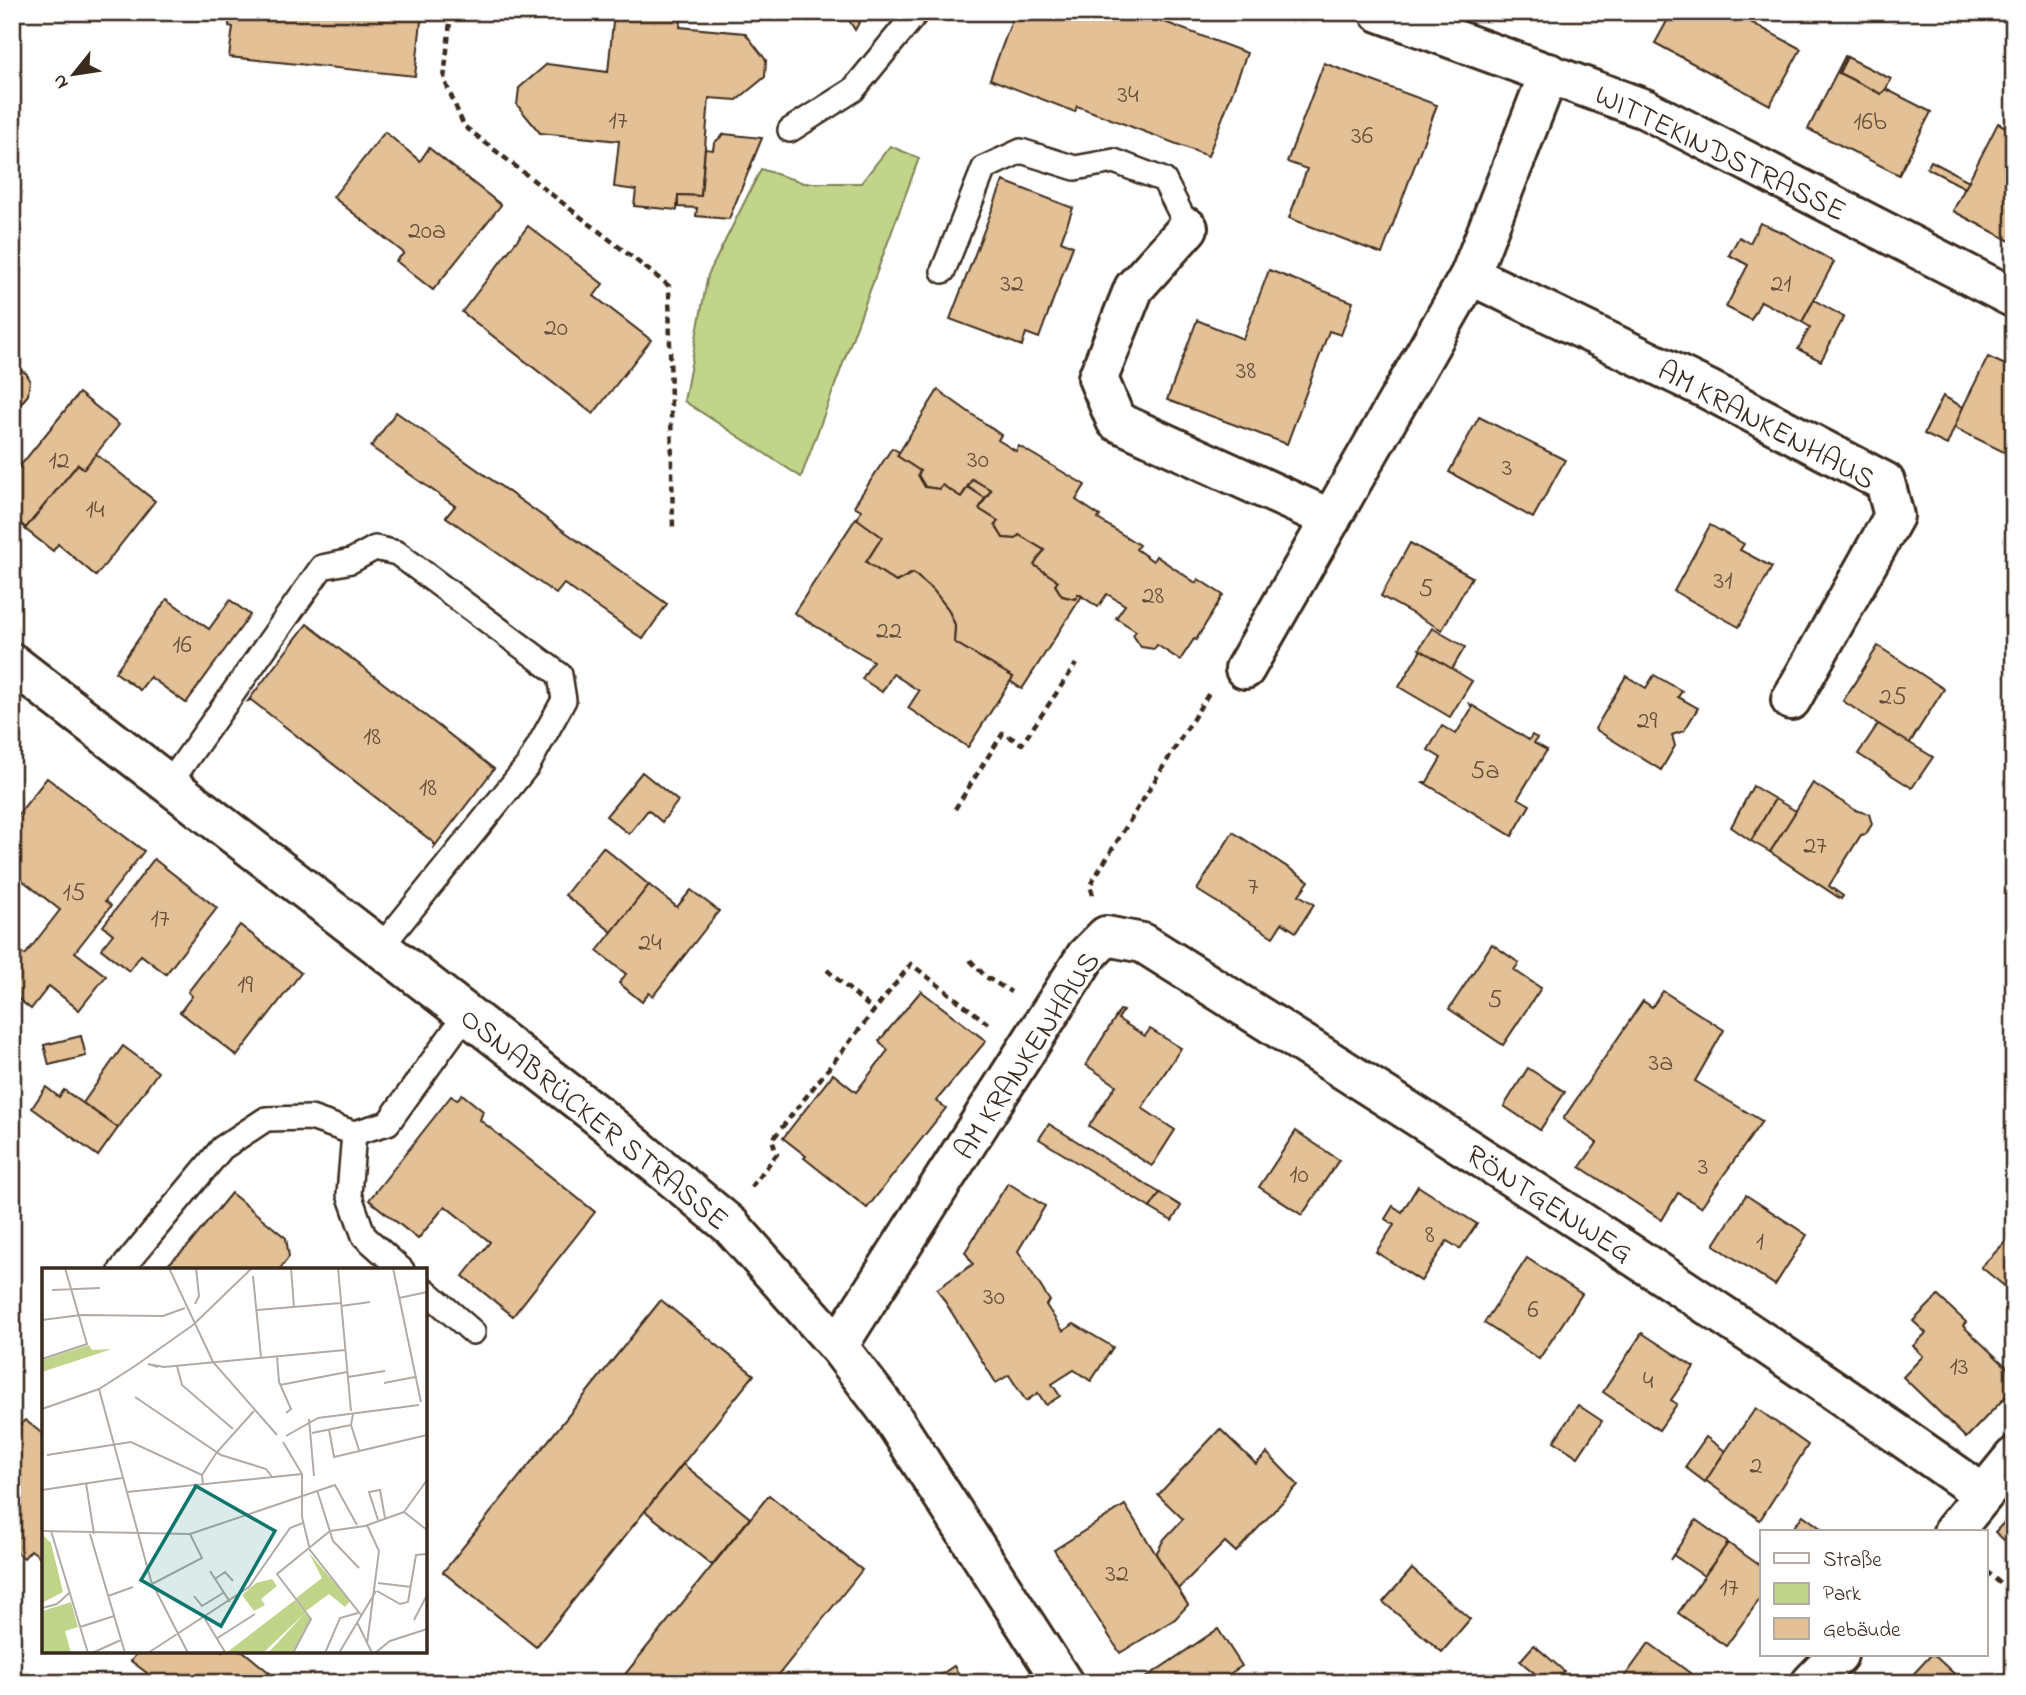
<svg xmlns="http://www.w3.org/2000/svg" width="2026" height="1695" font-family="'Indie Flower',sans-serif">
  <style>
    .green { fill: #c1d58a; stroke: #7e8054; stroke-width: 2 }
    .building { fill: #e3c095; stroke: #3b2a1e; stroke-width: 2 }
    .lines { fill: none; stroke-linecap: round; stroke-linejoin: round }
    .lane-casing { stroke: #3b2a1e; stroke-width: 28 }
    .street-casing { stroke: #3b2a1e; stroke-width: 44 }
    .secondary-casing { stroke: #3b2a1e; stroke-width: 44 }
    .path { stroke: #3b2a1e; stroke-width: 4.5; stroke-dasharray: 7 5; stroke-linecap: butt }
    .lane { stroke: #fff; stroke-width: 23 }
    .street { stroke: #fff; stroke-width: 38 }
    .secondary { stroke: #fff; stroke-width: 38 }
    .labels { text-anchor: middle; stroke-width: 7; stroke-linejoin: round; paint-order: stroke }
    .number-label { font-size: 26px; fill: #65503c }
    .street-label { font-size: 30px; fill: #3b2a1e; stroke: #fff }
    .inset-road { fill: none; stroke: #b1aaa5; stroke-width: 2 }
    .view { fill: #0f766e; fill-opacity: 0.15; stroke: #0f766e; stroke-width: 3.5 }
    .inset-edge { fill: none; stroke: #3b2a1e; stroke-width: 3.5 }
  </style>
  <rect width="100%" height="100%" fill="#fff"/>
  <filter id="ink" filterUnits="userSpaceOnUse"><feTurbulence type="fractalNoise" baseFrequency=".0143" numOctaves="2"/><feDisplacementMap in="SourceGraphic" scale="14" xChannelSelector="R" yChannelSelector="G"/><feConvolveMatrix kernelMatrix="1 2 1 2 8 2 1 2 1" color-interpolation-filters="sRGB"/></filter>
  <g filter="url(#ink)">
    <polygon class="green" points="890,146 919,158 801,477 684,401 708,275 761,169 804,183 861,183"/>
    <g class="building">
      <polygon points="230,12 422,12 415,76 229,57 233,27 229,26"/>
      <polygon points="614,12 682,12 680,27 745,33 766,60 765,77 737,100 709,98 701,196 678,195 677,210 634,206 636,190 614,187 619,141 540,133 517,105 519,88 547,64 608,72"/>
      <polygon points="844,12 865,12 855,30"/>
      <polygon points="1015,12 1138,12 1247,53 1208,156 1077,106 1075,112 990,79"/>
      <polygon points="1672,12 1732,12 1801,49 1770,105 1655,43"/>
      <polygon points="1845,56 1847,57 1839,73 1881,94 1884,88 1931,112 1899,175 1808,129"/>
      <polygon points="1847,57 1891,79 1886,89 1881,94 1839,73"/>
      <polygon points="1324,63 1437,105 1382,254 1289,218 1307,169 1287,162"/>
      <polygon points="1998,123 2014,131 2014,243 1953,211"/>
      <polygon points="385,132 420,161 429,148 501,205 433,290 396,261 404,253 333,197"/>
      <polygon points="724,134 762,138 729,219 696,216 697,208 678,207 678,195 701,196 705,149 713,150 714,143"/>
      <polygon points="1931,161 1969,181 1965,188 1927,168"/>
      <polygon points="1003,181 1073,208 1061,241 1073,246 1039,338 1026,333 1022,346 950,319"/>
      <polygon points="1760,223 1784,233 1834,262 1802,322 1761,301 1751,320 1726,307 1748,265 1729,255 1739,237 1750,243"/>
      <polygon points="528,226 603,284 594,296 651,340 593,414 462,312"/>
      <polygon points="1269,270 1353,302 1341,335 1329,331 1287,444 1167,400 1197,320 1243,339"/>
      <polygon points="1814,300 1844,317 1821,361 1798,349 1810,327 1802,322"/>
      <polygon points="1988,357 2014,369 2014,457 1953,427"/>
      <polygon points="12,366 26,373 30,380 28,395 12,414"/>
      <polygon points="938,390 1001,435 998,440 1016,451 1019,446 1085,485 1076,500 1100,516 1098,519 1139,545 1136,549 1153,561 1156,556 1196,583 1198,579 1223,595 1196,640 1194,639 1180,660 1157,645 1154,649 1141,647 1133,635 1136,631 1116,618 1125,605 1107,594 1098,607 1078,594 1075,599 1062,596 1055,585 1058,581 1034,565 1044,550 1019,535 1016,539 1003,538 995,525 998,521 979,509 991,490 972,479 961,497 942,485 939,489 925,487 918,475 920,471 897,456"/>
      <polygon points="79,393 119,425 84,469 78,464 26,528 12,517 12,476"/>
      <polygon points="1943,396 1963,407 1947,445 1924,434"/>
      <polygon points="396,412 667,604 643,639 564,584 556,594 446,517 455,506 371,447"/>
      <polygon points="1479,417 1565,460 1533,518 1449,472"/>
      <polygon points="892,448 899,452 897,456 920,471 918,475 925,487 939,489 942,485 961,497 968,487 985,498 979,509 998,521 995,525 1003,538 1016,539 1019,535 1044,550 1034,565 1058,581 1055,585 1062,596 1075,599 1078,594 1082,596 1022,689 1010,681 1013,677 954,642 955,625 948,609 933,590 913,573 896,582 866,562 882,537 857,520 861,510 854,506"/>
      <polygon points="96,454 155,501 96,576 58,544 53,551 25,529 78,464 84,469"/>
      <polygon points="972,479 991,490 985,498 968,487"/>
      <polygon points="856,518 882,537 866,562 896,582 913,573 933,590 948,609 955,625 954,642 1013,677 968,747 908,708 919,691 893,674 882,692 879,690 862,679 873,661 794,613"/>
      <polygon points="1710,525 1744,544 1740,550 1772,567 1739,627 1674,591"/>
      <polygon points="1410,543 1472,577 1442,630 1381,596"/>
      <polygon points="167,599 209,629 230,600 250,615 186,703 150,677 140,690 115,672"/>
      <polygon points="307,624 494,769 434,847 434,843 251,700 248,701"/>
      <polygon points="1432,628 1465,647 1452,669 1419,649"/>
      <polygon points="1878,646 1944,689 1909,744 1843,701"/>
      <polygon points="1421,650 1472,681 1450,717 1399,687"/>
      <polygon points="1654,675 1682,691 1678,697 1698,708 1684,731 1672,735 1675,746 1661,770 1595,729 1626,676 1646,688"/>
      <polygon points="1470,704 1529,740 1532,735 1537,738 1534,743 1547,750 1518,798 1530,805 1512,836 1423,782 1427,782 1441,758 1428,750 1442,726 1456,734 1472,708"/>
      <polygon points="1878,724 1933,757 1912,788 1858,754"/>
      <polygon points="642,772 678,801 662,822 648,810 629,834 606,816"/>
      <polygon points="47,778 144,851 105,901 111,906 75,952 106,976 79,1010 49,986 31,1009 12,994 12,956 17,950 25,955 60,910 17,876 12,881 12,814 16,817"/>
      <polygon points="1813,783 1855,810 1869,814 1872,824 1866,834 1861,835 1829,886 1843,896 1841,899 1770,852"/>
      <polygon points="1753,786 1775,799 1751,841 1731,827"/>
      <polygon points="1775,799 1796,811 1770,852 1751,841"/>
      <polygon points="1233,832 1309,881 1299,895 1314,904 1296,932 1282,923 1273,937 1197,890"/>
      <polygon points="603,847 649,885 612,932 565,895"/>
      <polygon points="154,859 217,908 166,974 141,955 129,971 101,949 113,934 103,926"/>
      <polygon points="649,885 677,907 691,890 719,911 653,996 649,993 642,1002 619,983 626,974 597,951"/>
      <polygon points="240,925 301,973 237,1056 180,1012 192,996 188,992"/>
      <polygon points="1492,944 1519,963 1514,970 1541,988 1503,1045 1449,1009"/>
      <polygon points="921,991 986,1041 936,1101 946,1108 867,1208 804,1158 806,1156 783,1138 833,1074 856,1092 888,1050 879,1041"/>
      <polygon points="1663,991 1724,1030 1695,1081 1762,1121 1701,1207 1678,1193 1662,1220 1580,1167 1597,1143 1563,1119 1643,1001 1652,1007"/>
      <polygon points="1120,1010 1123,1011 1118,1019 1145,1036 1150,1029 1181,1048 1142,1108 1175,1130 1152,1166 1089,1126 1116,1085 1086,1065"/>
      <polygon points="81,1036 86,1056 49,1065 44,1045"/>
      <polygon points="123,1046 158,1072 118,1128 83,1103"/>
      <polygon points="1528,1068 1565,1092 1540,1130 1504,1106"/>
      <polygon points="46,1087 59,1097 64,1090 118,1128 98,1156 32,1108"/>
      <polygon points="462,1094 483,1111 480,1120 595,1212 513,1316 463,1276 490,1242 445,1206 418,1239 369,1200 451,1096 457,1100"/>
      <polygon points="1049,1124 1160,1193 1150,1208 1039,1139"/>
      <polygon points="1296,1131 1339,1160 1302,1215 1259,1187"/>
      <polygon points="1008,1183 1045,1206 1018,1251 1050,1301 1046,1305 1063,1331 1074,1324 1113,1347 1091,1381 1074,1370 1052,1384 1060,1396 1046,1405 1038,1393 1026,1401 1009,1375 996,1383 937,1289 973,1264 965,1252"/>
      <polygon points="1418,1186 1477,1224 1460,1249 1447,1241 1421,1281 1376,1252 1394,1225 1385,1219 1393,1206 1402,1212"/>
      <polygon points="231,1193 286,1238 289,1257 279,1270 162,1270 188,1246"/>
      <polygon points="1160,1193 1181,1206 1172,1221 1150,1208"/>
      <polygon points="1746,1195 1807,1235 1775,1285 1714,1245"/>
      <polygon points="2014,1233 2014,1294 1981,1267"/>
      <polygon points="1527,1258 1582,1294 1539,1359 1484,1323"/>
      <polygon points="1938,1296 1966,1322 1963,1326 2014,1374 2014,1388 1966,1438 1903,1377 1923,1356 1913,1346 1926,1333 1913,1321"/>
      <polygon points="661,1300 754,1375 536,1647 443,1572"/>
      <polygon points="1642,1333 1694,1367 1671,1400 1677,1404 1659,1430 1603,1392"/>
      <polygon points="1578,1405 1602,1421 1578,1457 1554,1441"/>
      <polygon points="1756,1408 1808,1445 1760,1520 1705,1480"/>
      <polygon points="25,1420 44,1435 44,1560 31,1550 24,1558 12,1549 12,1433"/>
      <polygon points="1220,1429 1256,1464 1267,1453 1298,1485 1236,1552 1225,1542 1178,1589 1156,1554 1164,1539 1183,1519 1158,1495"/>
      <polygon points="1706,1437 1725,1451 1705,1482 1685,1467"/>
      <polygon points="683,1464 750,1518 712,1565 645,1511"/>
      <polygon points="769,1495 862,1570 772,1683 618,1683"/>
      <polygon points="1125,1505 1188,1605 1175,1619 1120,1653 1054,1550"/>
      <polygon points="2014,1512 2014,1549 1995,1532"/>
      <polygon points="1803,1515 1826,1532 1790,1532"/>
      <polygon points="1696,1520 1728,1543 1704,1576 1673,1555 1670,1560"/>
      <polygon points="1728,1543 1762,1567 1762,1596 1726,1646 1678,1613"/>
      <polygon points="1412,1569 1470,1619 1442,1652 1383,1602"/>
      <polygon points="1218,1629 1242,1666 1223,1678 1226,1683 1138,1683"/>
      <polygon points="1649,1643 1701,1681 1700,1683 1620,1683"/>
      <polygon points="1534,1645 1564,1671 1553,1683 1546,1683 1520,1661"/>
      <polygon points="139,1651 243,1651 282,1683 140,1683 147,1673 131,1661"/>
      <polygon points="1931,1655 1934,1655 1964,1683 1905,1683"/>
      <polygon points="954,1666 964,1683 928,1683"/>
    </g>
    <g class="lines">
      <g class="lane-casing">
        <g id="lane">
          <polyline points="790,130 853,90 917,12"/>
          <polyline points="943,271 984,168 1021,151 1075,168 1114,161 1164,180 1188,228"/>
          <polyline points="169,784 322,567 351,561 375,548 397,553 560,675 564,700 528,765 381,947"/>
          <polyline points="354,1133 349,1194 364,1236 402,1270"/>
          <polyline points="121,1270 222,1148 266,1119 311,1118 354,1133 388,1123 467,1013"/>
          <polyline points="425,1290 473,1332"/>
        </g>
      </g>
      <g class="street-casing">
        <g id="street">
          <polyline points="1379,12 1645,109 2014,298"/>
          <polyline points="1188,228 1134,288 1098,378 1116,421 1331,519"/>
          <polyline points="1470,275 1707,389 1885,482 1894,516 1791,700"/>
          <polyline points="1245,669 1470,275 1549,73"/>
          <path d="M 838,1346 L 1086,956 L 1106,936 L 1143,943 C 1426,1121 1710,1300 1983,1494"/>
          <polyline points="1953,1532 2014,1457"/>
          <polyline points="1811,1683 1838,1655"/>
        </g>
      </g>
      <g class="secondary-casing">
        <polyline id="secondary" points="12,663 597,1115 731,1226 838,1346 890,1414 1063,1683"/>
      </g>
      <g class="path">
        <polyline points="451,12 444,79 464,126 669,286 673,529"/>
        <polyline points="955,809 1003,733 1022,744 1076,664"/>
        <polyline points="1093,895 1090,885 1209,693"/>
        <polyline points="970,960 986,977 1011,992"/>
        <polyline points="827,970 874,1011"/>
        <polyline points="751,1187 777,1154 772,1140 911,964 991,1026"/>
        <polyline points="1986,1571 2014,1595"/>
      </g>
      <use href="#lane" class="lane"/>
      <use href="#street" class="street"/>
      <use href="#secondary" class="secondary"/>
    </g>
  </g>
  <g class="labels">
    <g class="number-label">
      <text x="1128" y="102">34</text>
      <text x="618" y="128">17</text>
      <text x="1870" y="129">16b</text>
      <text x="1362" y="143">36</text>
      <text x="427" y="238">20a</text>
      <text x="1012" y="291">32</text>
      <text x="1781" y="291">21</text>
      <text x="556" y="335">20</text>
      <text x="1246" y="378">38</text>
      <text x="978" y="467">30</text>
      <text x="59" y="468">12</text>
      <text x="1507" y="475">3</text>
      <text x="95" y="517">14</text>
      <text x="1723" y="588">31</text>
      <text x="1426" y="596">5</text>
      <text x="1153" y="603">28</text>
      <text x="889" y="638">22</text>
      <text x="182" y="652">16</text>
      <text x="1893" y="704">25</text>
      <text x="1647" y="728">29</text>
      <text x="372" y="744">18</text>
      <text x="1485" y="778">5a</text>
      <text x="428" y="795">18</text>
      <text x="1815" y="853">27</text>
      <text x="1253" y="894">7</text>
      <text x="74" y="900">15</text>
      <text x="160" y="926">17</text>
      <text x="650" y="950">24</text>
      <text x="245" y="992">19</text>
      <text x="1495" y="1007">5</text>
      <text x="1661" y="1070">3a</text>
      <text x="1703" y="1174">3</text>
      <text x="1299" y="1182">10</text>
      <text x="1430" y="1242">8</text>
      <text x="1760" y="1249">1</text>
      <text x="994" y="1304">30</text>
      <text x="1533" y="1317">6</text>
      <text x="1959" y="1374">13</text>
      <text x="1648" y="1388">4</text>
      <text x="1756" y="1473">2</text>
      <text x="1117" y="1581">32</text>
      <text x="1729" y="1595">17</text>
    </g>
    <g class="street-label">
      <text transform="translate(1721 152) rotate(26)" y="10">WITTEKINDSTRASSE</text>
      <text transform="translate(1767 424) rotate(28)" y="10">AM KRANKENHAUS</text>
      <text transform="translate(1026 1055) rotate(-57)" y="10">AM KRANKENHAUS</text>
      <text transform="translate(595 1118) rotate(39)" y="10">OSNABRÜCKER STRASSE</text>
      <text transform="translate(1550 1203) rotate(33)" y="10">RÖNTGENWEG</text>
    </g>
  </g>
  <g transform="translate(42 1268)">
    <rect width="385" height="385" fill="#fff"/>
    <path d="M 47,77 L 50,82 L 70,81 L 0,104 L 0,92 ZM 1,267 L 9,275 L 21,324 L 0,335 ZM 267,285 L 308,333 L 303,339 L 287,326 L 264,343 L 254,330 L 280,310 ZM 230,311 L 235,318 L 219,331 L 223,337 L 212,343 L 200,327 L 214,315 ZM 253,332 L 269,352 L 250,385 L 226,385 L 263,345 L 221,385 L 184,385 ZM 29,334 L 36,359 L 23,363 L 29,385 L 0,385 L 0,343 Z" fill="#c1d58a"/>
    <path class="inset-road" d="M 127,0 L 171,94 L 235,167M 249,0 L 252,39M 296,0 L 309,143M 351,0 L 379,134M 211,8 L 219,89M 10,22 L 58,20M 357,30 L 385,24M 153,36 L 157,28 L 154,0M 299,38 L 328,34M 215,42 L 299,35M 0,52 L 39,47 L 121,48 L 143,40M 235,88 L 237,114 L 249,141 L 244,145M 0,91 L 45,76 L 23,0M 135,98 L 140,117 L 191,161M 116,99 L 106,96 L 122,99 L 303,82M 306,109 L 343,103M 342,115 L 373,109M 238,117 L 305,104M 57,121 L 109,313 L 146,385M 93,129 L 179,187 L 224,201 L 230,209M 0,141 L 57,121 L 93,98 L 151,57 L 210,0M 311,146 L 309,157 L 317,182M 267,151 L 272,208M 287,161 L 292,189 L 385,167M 270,165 L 309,157M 244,168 L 276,150 L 377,137M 241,174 L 260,206 L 260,249 L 268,282 L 319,347M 5,187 L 89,174 L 160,207M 44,215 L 52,266M 161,216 L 160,207 L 175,184 L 212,143M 0,222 L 80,210M 275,222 L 291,273 L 317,300M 85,224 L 260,206M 362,244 L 385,212M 362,244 L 385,262M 336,252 L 327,224 L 338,222 L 343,250M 0,263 L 148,266 L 293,217 L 315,257M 9,263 L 46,385M 48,266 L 83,385M 168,303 L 188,334M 173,311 L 183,304 L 191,313M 336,315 L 369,319M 110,316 L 160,290 L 148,266M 335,323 L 358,336 L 366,334 L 374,287 L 385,286M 66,328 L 91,319M 152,328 L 160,338 L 181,325M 0,340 L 15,336 L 27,325M 163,351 L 183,384M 372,352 L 385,327M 315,354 L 330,385M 38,359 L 72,348M 174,371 L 213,346M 325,376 L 337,283 L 325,257M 50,385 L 79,372M 106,385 L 207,319 L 248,260 L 261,255M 251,385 L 269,351 L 235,306 L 288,263 L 323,258 L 362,244M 283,385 L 298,350 L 316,345M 297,385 L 334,323M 333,385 L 348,373 L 385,361"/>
    <path class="view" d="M 154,218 L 233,263 L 179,358 L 99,312 Z"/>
    <rect width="385" height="385" class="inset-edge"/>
  </g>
  <rect width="2026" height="1695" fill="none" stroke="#fff" stroke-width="42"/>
  <rect x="21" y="21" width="1984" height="1653" fill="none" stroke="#3b2a1e" stroke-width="2.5" filter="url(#ink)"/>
  <rect x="1760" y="1530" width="228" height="126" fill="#ffffff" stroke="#b1aaa5" stroke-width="2"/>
  <rect x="1774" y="1553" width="35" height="10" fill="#ffffff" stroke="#b1aaa5" stroke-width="2"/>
  <text x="1823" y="1566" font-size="21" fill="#3b2a1e">Straße</text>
  <rect x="1774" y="1583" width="35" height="21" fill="#c1d58a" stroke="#b1aaa5" stroke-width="2"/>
  <text x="1823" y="1600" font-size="21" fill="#3b2a1e">Park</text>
  <rect x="1774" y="1618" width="35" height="21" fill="#e3c095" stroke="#b1aaa5" stroke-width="2"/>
  <text x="1823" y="1636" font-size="21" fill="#3b2a1e">Gebäude</text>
  <g transform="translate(74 74) rotate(240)" stroke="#ffffff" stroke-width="5" paint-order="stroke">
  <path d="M0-5L12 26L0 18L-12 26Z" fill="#3b2a1e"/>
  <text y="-10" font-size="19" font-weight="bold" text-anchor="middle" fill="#3b2a1e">N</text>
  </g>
</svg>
